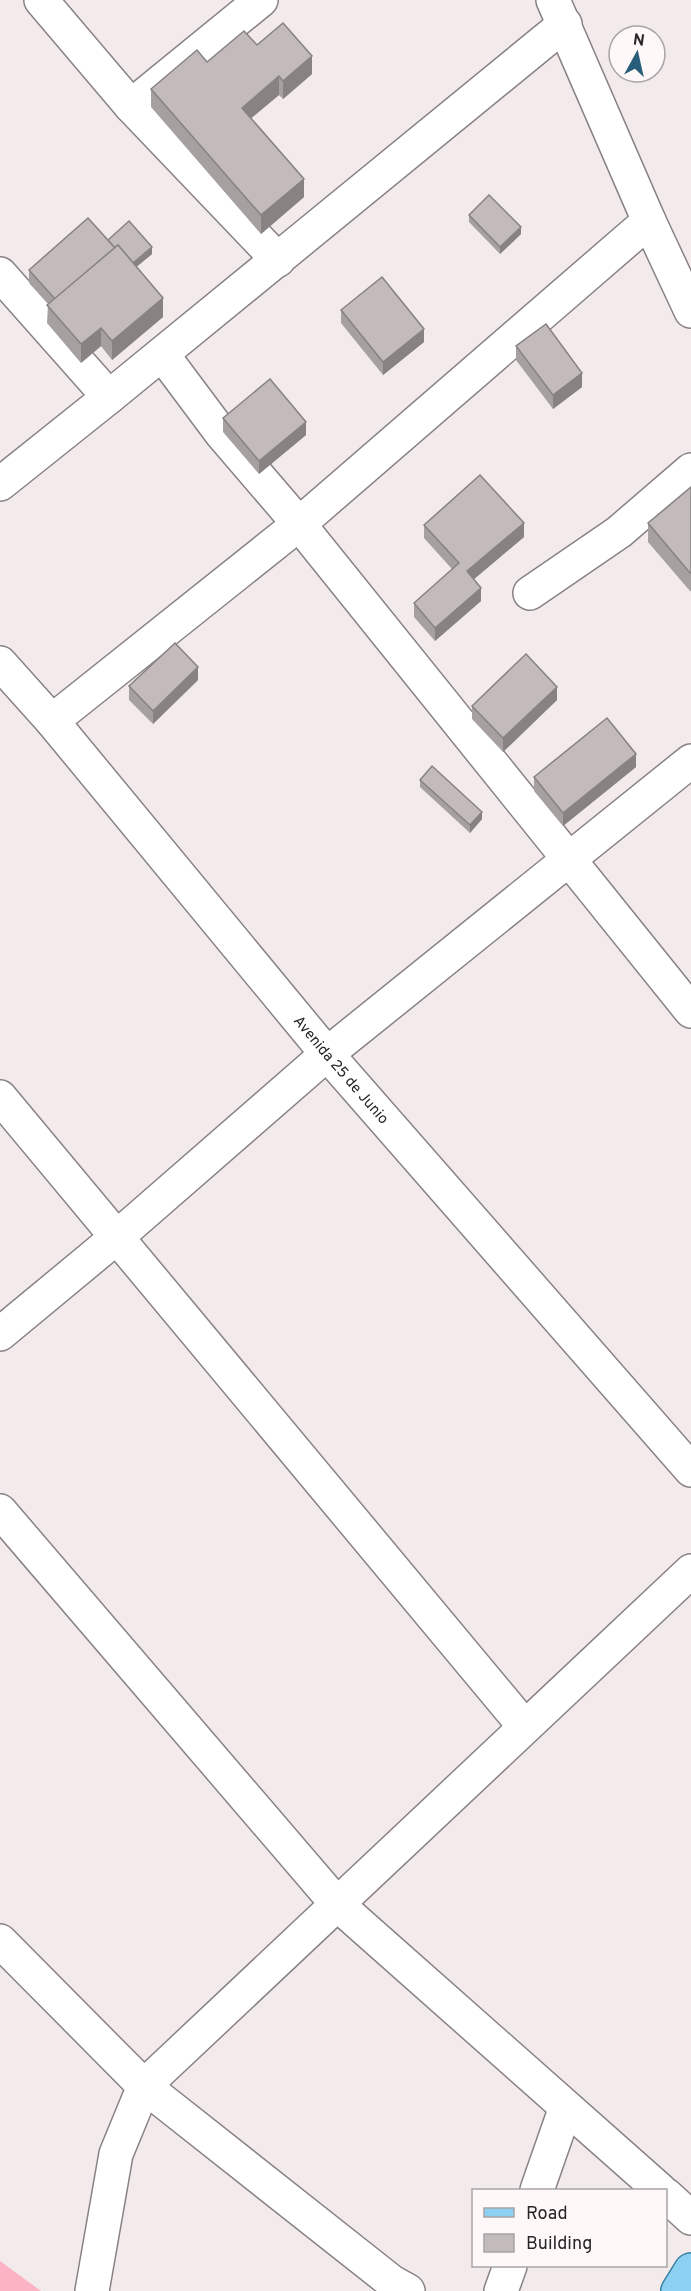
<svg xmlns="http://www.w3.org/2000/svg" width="691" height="2291" font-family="Overpass,sans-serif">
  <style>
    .water { fill: #fcb4c4 }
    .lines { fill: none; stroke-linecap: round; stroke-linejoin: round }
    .minor-casing { stroke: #898284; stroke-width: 36 }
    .major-casing { stroke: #3881a5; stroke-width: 36 }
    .minor { stroke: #fff; stroke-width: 33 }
    .major { stroke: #8cd1f2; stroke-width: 33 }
    .wall { fill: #a7a0a1 }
    .shaded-wall { fill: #888283 }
    .building { fill: #c2babb; stroke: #888283; stroke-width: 1.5 }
    .labels { text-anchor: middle; stroke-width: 4.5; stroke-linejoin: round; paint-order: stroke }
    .street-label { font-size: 15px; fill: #282526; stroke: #fef8f9 }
  </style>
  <rect width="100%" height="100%" fill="#f2eaeb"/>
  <polygon class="water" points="0,2261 41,2291 0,2291"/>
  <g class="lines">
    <g class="minor-casing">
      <g id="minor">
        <polyline points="41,0 131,106 278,260"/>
        <polyline points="553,0 649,221 691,311"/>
        <polyline points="131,106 261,0"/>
        <polyline points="0,274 109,397"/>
        <polyline points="162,354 221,433 299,524 691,1011"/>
        <polyline points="0,484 109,397 565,24"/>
        <polyline points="530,593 619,532 691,470"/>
        <path id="s1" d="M 0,663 L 52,721 L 327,1054 L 691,1470"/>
        <polyline points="52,721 299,524 649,221"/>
        <polyline points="0,1097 525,1727"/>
        <polyline points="0,1334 117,1237 327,1054 691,761"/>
        <polyline points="0,1511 337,1904 660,2190"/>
        <polyline points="0,1941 144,2086 392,2282 408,2291"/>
        <polyline points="537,2190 566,2107"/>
        <polyline points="666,2195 691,2218"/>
        <polyline points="92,2291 116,2154 144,2086 691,1571"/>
        <polyline points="501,2291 510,2266"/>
      </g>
    </g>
    <g class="major-casing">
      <polyline id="major" points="678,2291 691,2270"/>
    </g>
    <use href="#minor" class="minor"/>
    <use href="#major" class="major"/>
  </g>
  <g class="wall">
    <polygon points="257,45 312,74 283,99 279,95 251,118 304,197 261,234 151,107 151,89 207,62"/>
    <polygon points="469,215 521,234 500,254 469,222"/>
    <polygon points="108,240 152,254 136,267 163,317 112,360 101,346 81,363 47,323 48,304 29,283 29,270"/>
    <polygon points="341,310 424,342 383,375 341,323"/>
    <polygon points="516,346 582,387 553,409 516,360"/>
    <polygon points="223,418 306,435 259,474 223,432"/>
    <polygon points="691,487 691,591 690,591 648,542 648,523"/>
    <polygon points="424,525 524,537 474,579 481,601 435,641 414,617 414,603 452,569 424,538"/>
    <polygon points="198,680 153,724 129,700 129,686"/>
    <polygon points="557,700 503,752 472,719 472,706"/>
    <polygon points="636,767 563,826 534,791 534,777"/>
    <polygon points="420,780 482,819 470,833 420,787"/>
  </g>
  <g class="shaded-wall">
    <polygon points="312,56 312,74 283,99 283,81"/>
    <polygon points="279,76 279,95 242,126 242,108"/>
    <polygon points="304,179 304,197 261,234 261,215"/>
    <polygon points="521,227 521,234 500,254 500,247"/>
    <polygon points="152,247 152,254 128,274 128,267"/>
    <polygon points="163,298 163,317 112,360 112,341"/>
    <polygon points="101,328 101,346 81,363 81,344"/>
    <polygon points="424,329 424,342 383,375 383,362"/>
    <polygon points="582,373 582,387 553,409 553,395"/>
    <polygon points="306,422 306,435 259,474 259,461"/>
    <polygon points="524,523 524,537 467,585 467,571"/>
    <polygon points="481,588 481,601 435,641 435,628"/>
    <polygon points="198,667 198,680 153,724 153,711"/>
    <polygon points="557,687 557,700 503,752 503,738"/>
    <polygon points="636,754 636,767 563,826 563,813"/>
    <polygon points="482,812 482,819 470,833 470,825"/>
  </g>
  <g class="building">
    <polygon points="283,23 312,56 283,81 279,76 242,108 304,179 261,215 151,89 197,50 207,62 244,31 257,45"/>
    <polygon points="489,195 521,227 500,247 469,215"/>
    <polygon points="88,218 115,248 55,299 29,270"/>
    <polygon points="129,221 152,247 133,263 118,245 115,248 108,240"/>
    <polygon points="118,245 163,298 112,341 101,328 81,344 47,305"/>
    <polygon points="382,277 424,329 383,362 341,310"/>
    <polygon points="546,324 582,373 553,395 516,346"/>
    <polygon points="270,379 306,422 259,461 223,418"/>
    <polygon points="480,475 524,523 467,571 481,588 435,628 414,603 459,563 424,525"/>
    <polygon points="691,487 691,572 690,573 648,523"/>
    <polygon points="175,643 198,667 153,711 129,686"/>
    <polygon points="526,654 557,687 503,738 472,706"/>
    <polygon points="607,718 636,754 563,813 534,777"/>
    <polygon points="432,766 482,812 470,825 420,780"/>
  </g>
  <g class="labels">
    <g class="street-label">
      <text dy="5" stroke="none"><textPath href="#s1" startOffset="531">Avenida 25 de Junio</textPath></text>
    </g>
  </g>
  <rect x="472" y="2189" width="195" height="78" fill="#fef8f9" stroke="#a8a4a5" stroke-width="1.5"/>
  <rect x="484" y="2208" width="30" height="9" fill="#8cd1f2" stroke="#a8a4a5" stroke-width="1.5"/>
  <text x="526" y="2219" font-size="18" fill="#282526">Road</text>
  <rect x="484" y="2234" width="30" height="18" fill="#c2babb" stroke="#a8a4a5" stroke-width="1.5"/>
  <text x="526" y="2249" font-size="18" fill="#282526">Building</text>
  <g transform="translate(637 54) rotate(8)"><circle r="28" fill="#fef8f9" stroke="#a8a4a5" stroke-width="1.5"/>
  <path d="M0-4.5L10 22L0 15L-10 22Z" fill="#285e79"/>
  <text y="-9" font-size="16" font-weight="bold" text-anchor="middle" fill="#282526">N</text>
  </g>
</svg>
